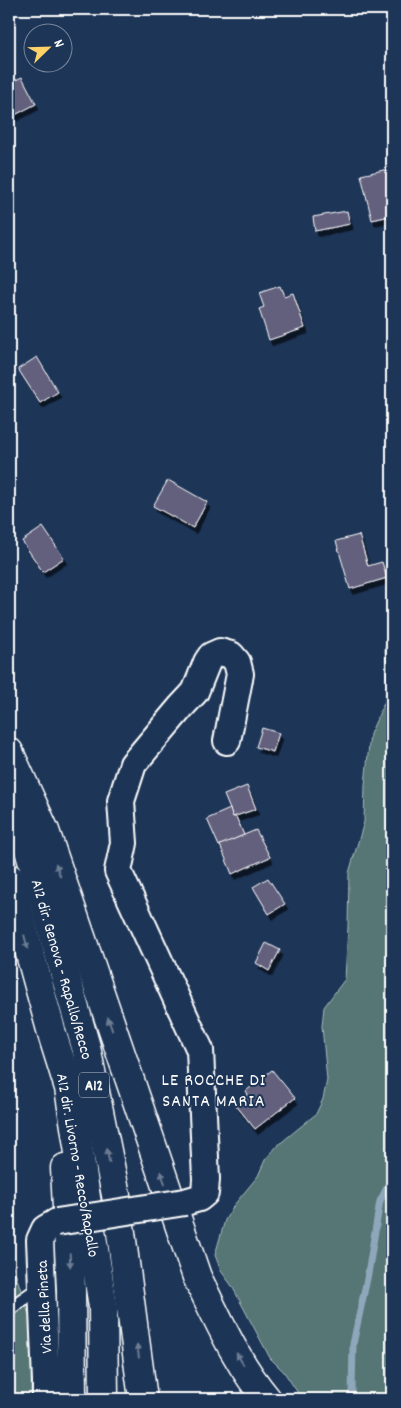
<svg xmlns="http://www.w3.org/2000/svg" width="401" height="1408" font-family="Dekko,sans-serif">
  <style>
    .green { fill: #567574; stroke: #aababa }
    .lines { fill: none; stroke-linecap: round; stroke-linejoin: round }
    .stream { stroke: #8fa7bb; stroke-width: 7 }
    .building { fill: #64607e; stroke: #fff; filter: url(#shadow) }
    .lane-casing { stroke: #fff; stroke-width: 16 }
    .street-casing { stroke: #fff; stroke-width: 30 }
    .highway-casing { stroke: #fff; stroke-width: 31 }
    .lane { stroke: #1d3557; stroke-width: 12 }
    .street { stroke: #1d3557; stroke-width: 26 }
    .highway { stroke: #1d3557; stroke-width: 28 }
    .street-bridge-casing { stroke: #fff; stroke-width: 30; stroke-linecap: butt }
    .street-bridge { stroke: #1d3557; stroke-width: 26 }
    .oneway { fill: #6c7c92 }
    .labels { text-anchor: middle; stroke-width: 4; stroke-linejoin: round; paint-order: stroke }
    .shield { fill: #1d3557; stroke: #bbc2cd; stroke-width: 1 }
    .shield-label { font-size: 15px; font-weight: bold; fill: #fff }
    .street-label { font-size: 16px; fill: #fff; stroke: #1d3557 }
    .neighbourhood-label { font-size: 18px; letter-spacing: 1px; fill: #fff; stroke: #1d3557 }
  </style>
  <defs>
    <filter id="shadow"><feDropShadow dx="3" dy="5.5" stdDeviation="0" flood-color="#0009"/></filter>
  </defs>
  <rect width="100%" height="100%" fill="#1d3557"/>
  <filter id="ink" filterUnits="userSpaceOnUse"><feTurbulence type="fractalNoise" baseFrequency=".02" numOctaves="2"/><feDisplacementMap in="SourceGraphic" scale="10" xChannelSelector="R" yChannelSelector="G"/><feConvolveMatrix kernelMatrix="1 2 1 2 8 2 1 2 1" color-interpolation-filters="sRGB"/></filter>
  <g filter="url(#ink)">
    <g class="green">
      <polygon points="392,610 392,1399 302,1399 284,1372 270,1358 232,1286 221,1271 215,1255 225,1220 234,1205 258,1176 265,1160 277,1146 316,1114 323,1099 327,1080 322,1026 324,1007 345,979 348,927 349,873 364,822 365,785 370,734 385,701 387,684 385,649"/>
      <polygon points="9,1261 13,1266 32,1324 31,1399 9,1399"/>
    </g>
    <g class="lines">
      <polyline class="stream" points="352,1393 353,1344 368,1274 380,1201 392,1178"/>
    </g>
    <g class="building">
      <polygon points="9,76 12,82 22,77 36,104 13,116 9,108"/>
      <polygon points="388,169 391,182 392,182 392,221 390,216 372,220 361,175"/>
      <polygon points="347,211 350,224 315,231 313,217"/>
      <polygon points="280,286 284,296 293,293 305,328 269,340 259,309 264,307 259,293"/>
      <polygon points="37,357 58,392 40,403 18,369"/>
      <polygon points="168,480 207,502 193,528 153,506"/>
      <polygon points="43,527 64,558 43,572 22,541"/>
      <polygon points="359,535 368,566 382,562 387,578 350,589 336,541"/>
      <polygon points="262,728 279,733 273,752 256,747"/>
      <polygon points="247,786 256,809 233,817 224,795"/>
      <polygon points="230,809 233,817 236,817 244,835 219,846 207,819"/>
      <polygon points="256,830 270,857 232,874 220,845"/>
      <polygon points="268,878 285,904 269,914 253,887"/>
      <polygon points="266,943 280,950 269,971 256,963"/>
      <polygon points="272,1070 295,1098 255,1129 235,1104 248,1094 246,1091"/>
    </g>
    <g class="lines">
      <g class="lane-casing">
        <polyline id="lane" points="9,1309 42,1286"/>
      </g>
      <g class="street-casing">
        <g id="street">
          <polyline points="185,1202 199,1198 205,1193 206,1179 200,1050 118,871 124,843 121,801 133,764 181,707 195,692 207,662 211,656 220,652 231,655 237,662 240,674 227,741"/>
          <polyline points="46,1399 46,1381 40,1240 45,1229 57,1222"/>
        </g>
      </g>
      <g class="highway-casing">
        <g id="highway">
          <path d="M 9,752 L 45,831 L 197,1277 C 218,1319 237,1364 267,1399"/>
          <polyline points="14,798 86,1047 116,1195 143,1399"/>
          <polyline points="9,878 53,1037 69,1088 103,1307 104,1399"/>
          <polyline points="65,1168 71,1289 72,1399"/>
        </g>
      </g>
      <use href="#lane" class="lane"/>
      <use href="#street" class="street"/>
      <use href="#highway" class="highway"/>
      <g class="street-bridge-casing">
        <polyline id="street-bridge" points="57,1222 185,1202"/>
      </g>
      <use href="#street-bridge" class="street-bridge"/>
    </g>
    <defs><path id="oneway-solid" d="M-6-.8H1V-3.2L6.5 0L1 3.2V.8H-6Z" transform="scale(1.25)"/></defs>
    <g class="oneway">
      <use href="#oneway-solid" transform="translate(58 870) rotate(-109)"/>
      <use href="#oneway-solid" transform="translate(26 942) rotate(75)"/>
      <use href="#oneway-solid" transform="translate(110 1024) rotate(-109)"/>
      <use href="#oneway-solid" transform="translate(108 1156) rotate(-101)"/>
      <use href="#oneway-solid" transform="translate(163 1178) rotate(-109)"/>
      <use href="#oneway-solid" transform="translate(70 1260) rotate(88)"/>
      <use href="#oneway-solid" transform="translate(138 1351) rotate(-98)"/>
      <use href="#oneway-solid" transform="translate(240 1359) rotate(-121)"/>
    </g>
  </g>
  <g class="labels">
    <rect class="shield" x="79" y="1072.5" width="30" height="25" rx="4"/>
    <g class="shield-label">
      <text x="94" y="1090">A12</text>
    </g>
    <g class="street-label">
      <text transform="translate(63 969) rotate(74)" y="6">A12 dir. Genova - Rapallo/Recco</text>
      <text transform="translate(79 1165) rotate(80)" y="6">A12 dir. Livorno - Recco/Rapallo</text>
      <text transform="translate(43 1307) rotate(-93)" y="6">Via della Pineta</text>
    </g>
    <g class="neighbourhood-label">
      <text x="214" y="1085">LE ROCCHE DI<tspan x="214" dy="21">SANTA MARIA</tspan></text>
    </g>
  </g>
  <rect width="401" height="1408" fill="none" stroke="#1d3557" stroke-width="30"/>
  <rect x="15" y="15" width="371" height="1378" fill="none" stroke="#fff" stroke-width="2" filter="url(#ink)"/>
  <g transform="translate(48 48) rotate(67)"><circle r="24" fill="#1d3557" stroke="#77869a"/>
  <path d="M0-4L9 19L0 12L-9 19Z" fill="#ffd166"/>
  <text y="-8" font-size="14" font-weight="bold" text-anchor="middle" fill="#ffffff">N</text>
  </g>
</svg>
